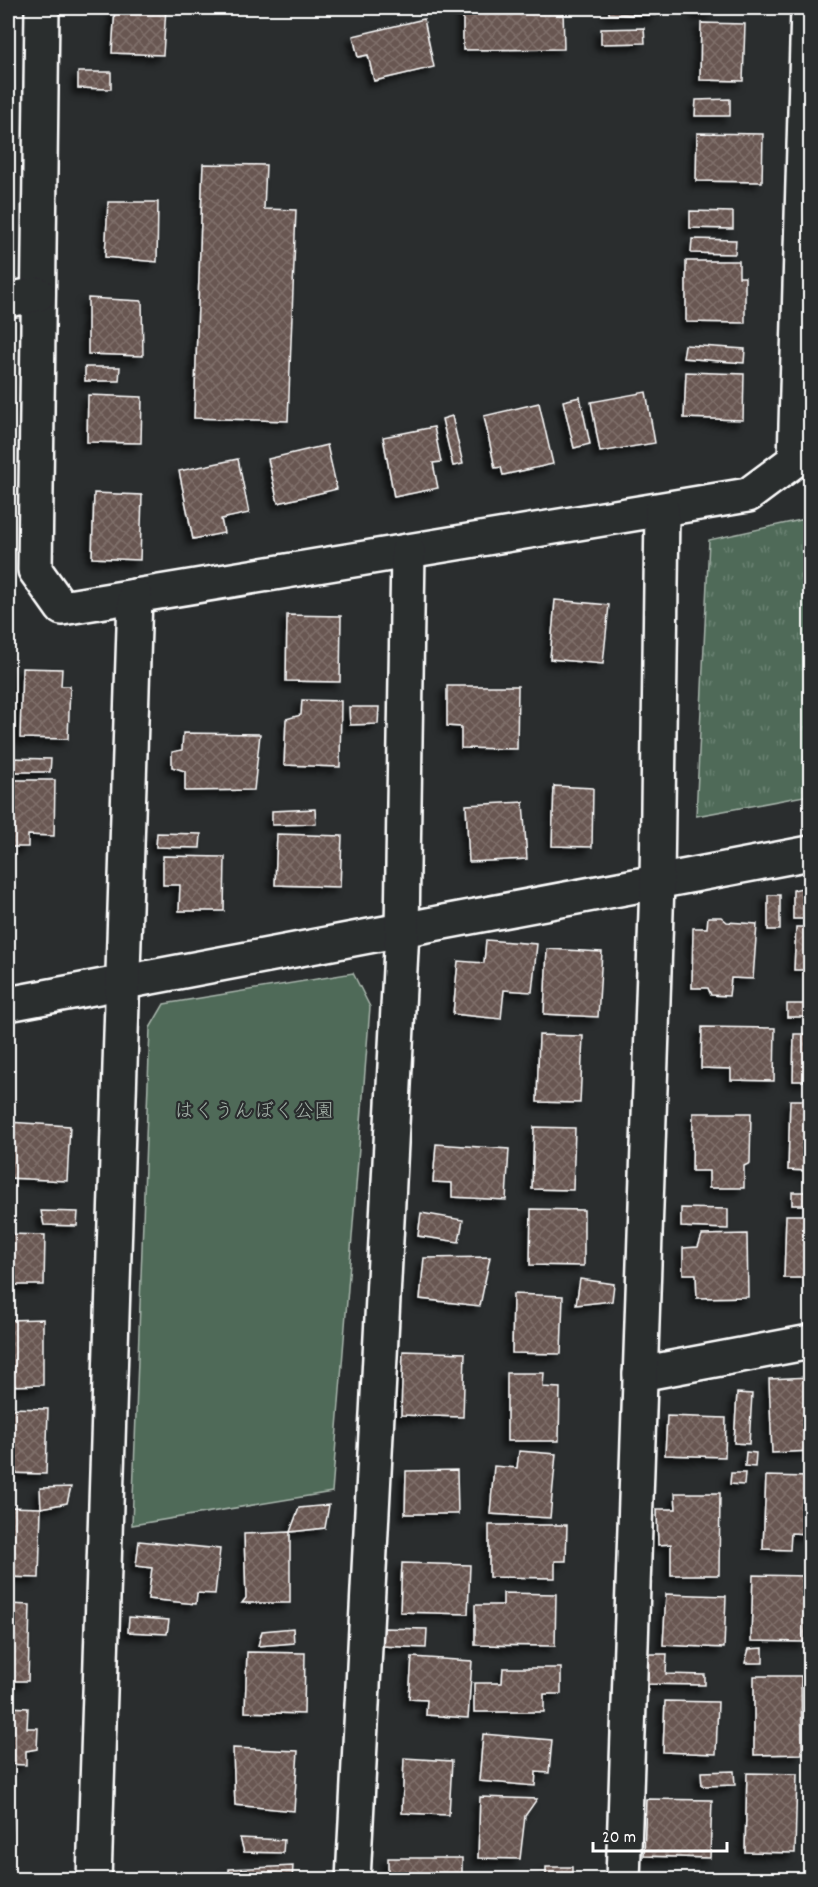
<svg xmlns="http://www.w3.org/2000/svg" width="818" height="1887" font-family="Dekko,'Klee One',sans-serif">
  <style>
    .grass { fill: url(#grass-tufts); stroke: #a8b5ac; stroke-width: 1.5 }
    .green { fill: #506b59; stroke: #a8b5ac; stroke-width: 1.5 }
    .building { fill: url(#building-cross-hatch); stroke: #fff; stroke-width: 1.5; filter: url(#shadow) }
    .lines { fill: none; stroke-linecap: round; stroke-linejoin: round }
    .minor-casing { stroke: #fff; stroke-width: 38 }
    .minor { stroke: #2a2d2e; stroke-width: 33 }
    .labels { text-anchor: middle; stroke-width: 4.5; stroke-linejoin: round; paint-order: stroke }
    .park-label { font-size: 20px; fill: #a8b5ac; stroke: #2a2d2e }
  </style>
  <defs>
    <pattern id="grass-tufts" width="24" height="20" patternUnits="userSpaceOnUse" patternTransform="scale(1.5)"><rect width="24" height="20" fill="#506b59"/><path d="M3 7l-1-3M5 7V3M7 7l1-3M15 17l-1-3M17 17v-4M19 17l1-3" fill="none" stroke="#6a8172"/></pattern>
    <pattern id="building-cross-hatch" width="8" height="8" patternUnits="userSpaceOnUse" patternTransform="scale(1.5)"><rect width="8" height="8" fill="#685751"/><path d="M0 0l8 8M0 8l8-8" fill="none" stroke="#7f706b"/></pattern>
    <filter id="shadow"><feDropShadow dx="-5.5" dy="5.5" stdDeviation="3" flood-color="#0009"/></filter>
  </defs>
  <rect width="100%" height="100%" fill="#2a2d2e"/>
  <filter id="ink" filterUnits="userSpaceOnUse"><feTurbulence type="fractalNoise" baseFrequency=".0167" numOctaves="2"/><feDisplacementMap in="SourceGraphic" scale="12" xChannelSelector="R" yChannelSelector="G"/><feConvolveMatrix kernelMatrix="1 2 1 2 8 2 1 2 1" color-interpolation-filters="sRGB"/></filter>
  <g filter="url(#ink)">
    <polygon class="grass" points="810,518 810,795 696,816 709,540"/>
    <polygon class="green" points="353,973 370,1007 332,1492 132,1525 150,1028 164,1004"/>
    <g class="building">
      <polygon points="115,8 166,8 163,55 112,53"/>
      <polygon points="463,8 563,8 564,49 463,50"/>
      <polygon points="609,8 656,8 656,15 609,14"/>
      <rect x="697" y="8" width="16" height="6"/>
      <polygon points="424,19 434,67 374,81 368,55 358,57 353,36"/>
      <polygon points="701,23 745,24 743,81 700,80"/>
      <polygon points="644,28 645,43 601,44 601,29"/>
      <polygon points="78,72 111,72 111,89 78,88"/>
      <polygon points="8,77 15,124 8,125"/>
      <polygon points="730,99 730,116 695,116 696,100"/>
      <polygon points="697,133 763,134 762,182 696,181"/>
      <polygon points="203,164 266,165 264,209 296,210 288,421 194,418"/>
      <polygon points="108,202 158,202 157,262 105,257"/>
      <polygon points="690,211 733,212 733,229 690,228"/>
      <polygon points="692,239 736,240 735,254 691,253"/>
      <polygon points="686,261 739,261 739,277 745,277 745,323 686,322"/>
      <polygon points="88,298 142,301 143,356 88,354"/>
      <polygon points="685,345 745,349 744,363 683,358"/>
      <polygon points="85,367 120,367 119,381 85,381"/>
      <polygon points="686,372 744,374 743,420 684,418"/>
      <polygon points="646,392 655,443 600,452 591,402"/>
      <polygon points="88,395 142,397 141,443 87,442"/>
      <polygon points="580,397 590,444 574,448 563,401"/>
      <polygon points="539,403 553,464 503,475 501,467 495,468 484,416"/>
      <polygon points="452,416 463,464 453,466 442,419"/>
      <polygon points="434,427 441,462 433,463 438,488 394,497 383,437"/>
      <polygon points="327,445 337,489 278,503 268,459"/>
      <polygon points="238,459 249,513 221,519 224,533 193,539 179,471"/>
      <polygon points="94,493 142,495 140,560 92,558"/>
      <polygon points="555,600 609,605 603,664 550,659"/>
      <polygon points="287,615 341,616 340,682 286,681"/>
      <polygon points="22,668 62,669 61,686 70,686 68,739 20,738"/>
      <polygon points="447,686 518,686 517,749 461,748 461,727 447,726"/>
      <polygon points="302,700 341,701 340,767 284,765 286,719 301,715"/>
      <polygon points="349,707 379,707 378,724 350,725"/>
      <polygon points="183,733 260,734 254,790 185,791 185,771 172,767 172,752 182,750"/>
      <polygon points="8,758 51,759 50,772 8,772"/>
      <polygon points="8,780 55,780 54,836 28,835 28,847 8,847"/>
      <polygon points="554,786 593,788 592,847 552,846"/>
      <polygon points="523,802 527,859 469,862 466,805"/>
      <polygon points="315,809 316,824 272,825 272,811"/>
      <polygon points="157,833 201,834 200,848 156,847"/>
      <polygon points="277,834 342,836 340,887 275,885"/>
      <polygon points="163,856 225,857 224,911 179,911 180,885 163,885"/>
      <polygon points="807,887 806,919 793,919 793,890"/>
      <rect x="768" y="895" width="12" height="35"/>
      <polygon points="708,917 721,917 727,922 757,924 753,979 731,978 729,996 711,995 708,988 692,988 693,928 707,928"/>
      <polygon points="796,927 810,927 810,970 794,970"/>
      <polygon points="486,940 537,944 532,992 504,990 501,1019 453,1014 458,961 484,963"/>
      <polygon points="547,949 602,952 598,1017 544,1014"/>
      <rect x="787" y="1004" width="23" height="13"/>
      <polygon points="702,1027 775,1028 774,1081 731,1080 731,1069 701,1068"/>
      <polygon points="794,1034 810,1034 810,1081 793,1081"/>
      <polygon points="539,1035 583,1036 580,1103 537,1102"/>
      <polygon points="790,1100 810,1100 810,1181 809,1181 809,1171 788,1170"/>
      <polygon points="693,1113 751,1113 750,1163 744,1166 744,1188 709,1188 709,1171 692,1171"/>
      <polygon points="8,1122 70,1126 67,1181 8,1178"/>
      <polygon points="534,1127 575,1128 573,1190 532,1189"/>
      <polygon points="436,1144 509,1149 506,1200 452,1197 452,1183 433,1182"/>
      <rect x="792" y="1192" width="18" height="13"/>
      <polygon points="681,1208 728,1209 728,1229 681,1227"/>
      <polygon points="531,1209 584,1210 584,1266 530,1265"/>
      <polygon points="41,1211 78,1212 77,1226 44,1225"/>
      <polygon points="421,1213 463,1220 459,1242 418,1236"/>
      <polygon points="786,1215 810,1215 810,1278 784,1278"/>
      <polygon points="8,1234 45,1235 44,1285 8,1285"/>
      <polygon points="747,1234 748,1297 697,1298 696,1274 683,1274 683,1248 698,1247 702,1235"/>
      <polygon points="490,1257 480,1306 420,1299 424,1258"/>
      <polygon points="580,1279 614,1284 612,1301 576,1305"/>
      <polygon points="513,1294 563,1296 561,1354 512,1353"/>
      <polygon points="43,1319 43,1385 8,1386 8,1320"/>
      <polygon points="403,1351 465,1353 463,1417 401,1415"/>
      <polygon points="507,1373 544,1373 543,1387 560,1388 559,1441 507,1441"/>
      <polygon points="810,1377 810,1451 772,1453 769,1379"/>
      <polygon points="737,1393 752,1394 749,1444 734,1443"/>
      <polygon points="8,1408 48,1409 46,1474 8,1473"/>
      <polygon points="667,1416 726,1418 725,1457 665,1455"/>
      <polygon points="519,1451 556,1454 550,1518 490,1514 494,1466 517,1468"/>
      <polygon points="746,1452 756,1453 755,1467 745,1466"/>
      <polygon points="457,1470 458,1514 405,1514 406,1471"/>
      <polygon points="731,1473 745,1473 744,1485 730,1484"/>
      <polygon points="766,1476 810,1477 810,1534 791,1533 790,1550 763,1549"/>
      <polygon points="71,1487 67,1503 41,1508 40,1488"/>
      <polygon points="675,1493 720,1493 719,1575 671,1575 671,1544 658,1545 657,1509 676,1509"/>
      <polygon points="329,1505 325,1528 290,1532 299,1508"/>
      <polygon points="8,1507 41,1508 39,1578 8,1577"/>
      <polygon points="489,1525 567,1525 566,1561 555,1561 555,1578 489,1577"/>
      <polygon points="290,1532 290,1603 242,1603 246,1598 244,1534"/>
      <polygon points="139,1541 220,1549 215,1594 197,1593 196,1604 148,1599 152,1568 136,1566"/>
      <polygon points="402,1563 470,1565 468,1614 400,1612"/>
      <polygon points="753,1575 807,1576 805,1642 751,1641"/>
      <polygon points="503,1593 556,1594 555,1646 475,1645 475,1605 503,1605"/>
      <polygon points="666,1594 726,1596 724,1648 663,1645"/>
      <polygon points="8,1604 30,1605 28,1681 8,1681"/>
      <polygon points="129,1617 169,1620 167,1634 128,1632"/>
      <polygon points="293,1628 294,1643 258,1646 262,1631"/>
      <polygon points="382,1628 427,1629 426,1648 381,1646"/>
      <polygon points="763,1648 763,1663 745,1663 749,1649"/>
      <polygon points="247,1652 305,1653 304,1714 245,1712"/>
      <polygon points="646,1654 667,1654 666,1674 705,1675 705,1685 645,1684"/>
      <polygon points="412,1657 472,1661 468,1718 426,1715 427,1700 409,1699"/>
      <polygon points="503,1668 561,1668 561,1694 544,1694 544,1712 474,1712 474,1683 502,1683"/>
      <polygon points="754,1676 801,1676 802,1754 754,1755"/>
      <polygon points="665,1701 718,1702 716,1754 663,1752"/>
      <polygon points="8,1707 28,1708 27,1728 38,1728 37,1749 26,1751 26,1765 8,1764"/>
      <polygon points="483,1734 552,1740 549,1773 536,1772 535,1786 479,1781"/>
      <polygon points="233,1748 298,1751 294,1811 235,1805"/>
      <polygon points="404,1758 452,1761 449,1815 402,1813"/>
      <polygon points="734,1771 735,1785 702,1786 701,1772"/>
      <polygon points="747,1773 797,1774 795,1853 745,1852"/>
      <polygon points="480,1797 537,1799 525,1816 520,1859 478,1858"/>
      <polygon points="646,1799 712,1800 710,1858 644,1856"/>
      <polygon points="8,1804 13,1805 10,1856 8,1856"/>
      <polygon points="240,1838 284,1840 283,1853 244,1852"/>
      <rect x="388" y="1858" width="74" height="22"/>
      <polygon points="293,1866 292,1880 229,1880 229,1869"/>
      <rect x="546" y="1867" width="26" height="13"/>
    </g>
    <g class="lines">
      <g class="minor-casing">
        <g id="minor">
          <polyline points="42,8 35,570 62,608 748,495 795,460 808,8"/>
          <polyline points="8,300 38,294"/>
          <polyline points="8,1004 810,853"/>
          <polyline points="640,1374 810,1342"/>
          <polyline points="94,1880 135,596"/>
          <polyline points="353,1880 402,930 408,551"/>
          <polyline points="623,1880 657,883 662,510"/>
        </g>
      </g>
      <use href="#minor" class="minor"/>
    </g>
  </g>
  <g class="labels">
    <g class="park-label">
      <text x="254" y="1117">はくうんぼく公園</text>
    </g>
  </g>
  <rect width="818" height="1887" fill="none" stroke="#2a2d2e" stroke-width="30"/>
  <rect x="15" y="15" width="788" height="1857" fill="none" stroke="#fff" stroke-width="2" filter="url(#ink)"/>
  <path d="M593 1842v9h134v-9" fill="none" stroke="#ffffff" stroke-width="3"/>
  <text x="602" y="1842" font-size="18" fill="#ffffff" stroke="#2a2d2e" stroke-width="4.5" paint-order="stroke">20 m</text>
</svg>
